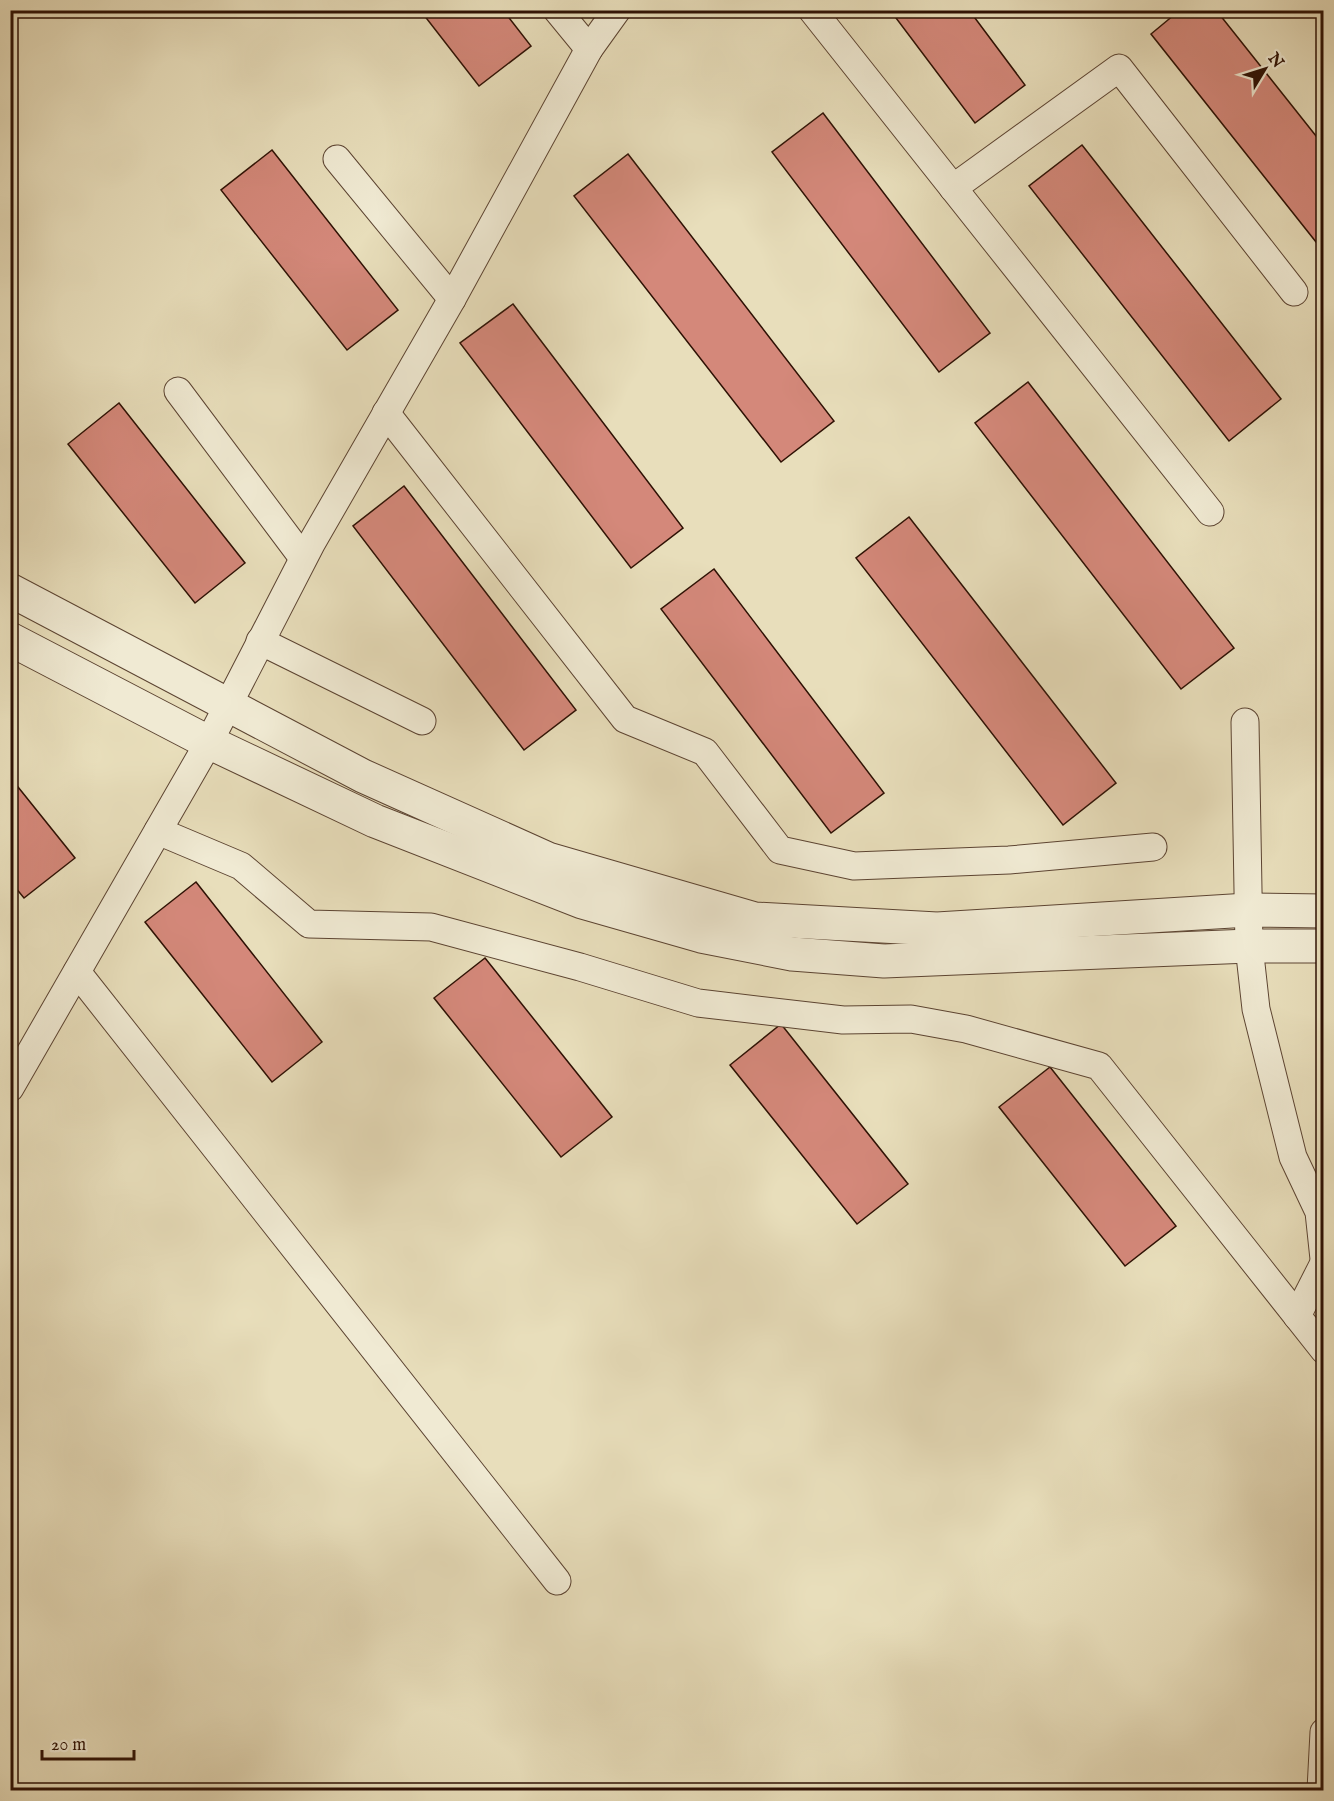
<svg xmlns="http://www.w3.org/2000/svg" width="1334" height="1801" font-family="'IM FELL English',serif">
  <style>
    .building { fill: #d4887a; stroke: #2e1104; stroke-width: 1.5 }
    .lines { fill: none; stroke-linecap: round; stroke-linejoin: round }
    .minor-casing { stroke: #5c4432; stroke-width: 29 }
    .tertiary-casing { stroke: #5c4432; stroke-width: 35 }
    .minor { stroke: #f0ead3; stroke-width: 27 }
    .tertiary { stroke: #f0ead3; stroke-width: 33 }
  </style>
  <rect width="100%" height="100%" fill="#e8debb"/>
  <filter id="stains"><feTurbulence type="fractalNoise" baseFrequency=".00333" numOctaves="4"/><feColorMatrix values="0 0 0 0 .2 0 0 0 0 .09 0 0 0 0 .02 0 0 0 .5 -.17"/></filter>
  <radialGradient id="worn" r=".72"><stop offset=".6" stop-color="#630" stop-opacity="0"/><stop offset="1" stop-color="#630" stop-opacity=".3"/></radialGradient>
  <g class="building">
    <polygon points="420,10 503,10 531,46 479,86"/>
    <polygon points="890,10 969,10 1025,85 975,123"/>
    <polygon points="1180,10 1216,10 1324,146 1324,252 1151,34"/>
    <polygon points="823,113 990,333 939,372 772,152"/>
    <polygon points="1082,145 1281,399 1229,441 1029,186"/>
    <polygon points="272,150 398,310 347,350 221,190"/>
    <polygon points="628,154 834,421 781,462 574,196"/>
    <polygon points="513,304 683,528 631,568 460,343"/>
    <polygon points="1028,382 1234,648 1181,689 975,423"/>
    <polygon points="119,403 245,563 195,603 68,444"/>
    <polygon points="404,486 576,710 524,750 353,526"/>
    <polygon points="909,517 1116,783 1063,825 856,558"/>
    <polygon points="714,569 884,793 831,833 661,609"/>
    <polygon points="1324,741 1324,815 1319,814"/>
    <polygon points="10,777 75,858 24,898 10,881"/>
    <polygon points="196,882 322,1042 272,1082 145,922"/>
    <polygon points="485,958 612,1117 561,1157 434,998"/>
    <polygon points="781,1024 908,1184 857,1224 730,1065"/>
    <polygon points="1050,1067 1176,1226 1125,1266 999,1107"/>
  </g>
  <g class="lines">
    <g class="minor-casing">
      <g id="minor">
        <polyline points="557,10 589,49"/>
        <polyline points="812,10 1210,512"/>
        <polyline points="337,159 452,299"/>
        <polyline points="953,188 1119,68 1294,292"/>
        <polyline points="178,391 303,558"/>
        <polyline points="386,413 625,719 705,752 780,850 854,866 1009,860 1153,847"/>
        <polyline points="260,641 422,721"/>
        <polyline points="1245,722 1249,946 1256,1009 1293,1157 1319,1212 1324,1259"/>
        <polyline points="158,831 241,866 309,924 431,927 580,967 698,1003 843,1020 911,1019 966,1029 1099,1066 1324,1350"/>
        <polyline points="77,972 557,1581"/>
        <polyline points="10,1088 209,742 311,544 452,299 589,49 617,10"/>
        <polyline points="1297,1316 1324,1263"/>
        <polyline points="1321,1790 1324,1732"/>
      </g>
    </g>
    <g class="tertiary-casing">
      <g id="tertiary">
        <polyline points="10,590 363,776 548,859 755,919 937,929 1248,910 1324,911"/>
        <polyline points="10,639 200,738 375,821 582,902 701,936 792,954 884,961 1249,946 1324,946"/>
      </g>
    </g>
    <use href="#minor" class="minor"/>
    <use href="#tertiary" class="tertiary"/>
  </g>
  <rect width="1334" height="1801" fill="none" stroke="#e8debb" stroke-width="36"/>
  <rect x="12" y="12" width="1310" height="1777" fill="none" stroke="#2e1104" stroke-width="3"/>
  <rect x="18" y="18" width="1298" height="1765" fill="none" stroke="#2e1104" stroke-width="1.5"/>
  <g transform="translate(1265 69) rotate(52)" stroke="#f0ead3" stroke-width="4.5" paint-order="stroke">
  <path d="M0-4.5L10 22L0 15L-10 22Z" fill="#2e1104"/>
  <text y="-9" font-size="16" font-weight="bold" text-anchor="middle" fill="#2e1104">N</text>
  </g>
  <path d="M42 1750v9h92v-9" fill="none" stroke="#2e1104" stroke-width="3"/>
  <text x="51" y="1750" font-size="18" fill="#2e1104" stroke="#f0ead3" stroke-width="4.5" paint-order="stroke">20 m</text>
  <rect width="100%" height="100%" filter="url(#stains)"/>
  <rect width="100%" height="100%" fill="url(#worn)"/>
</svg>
